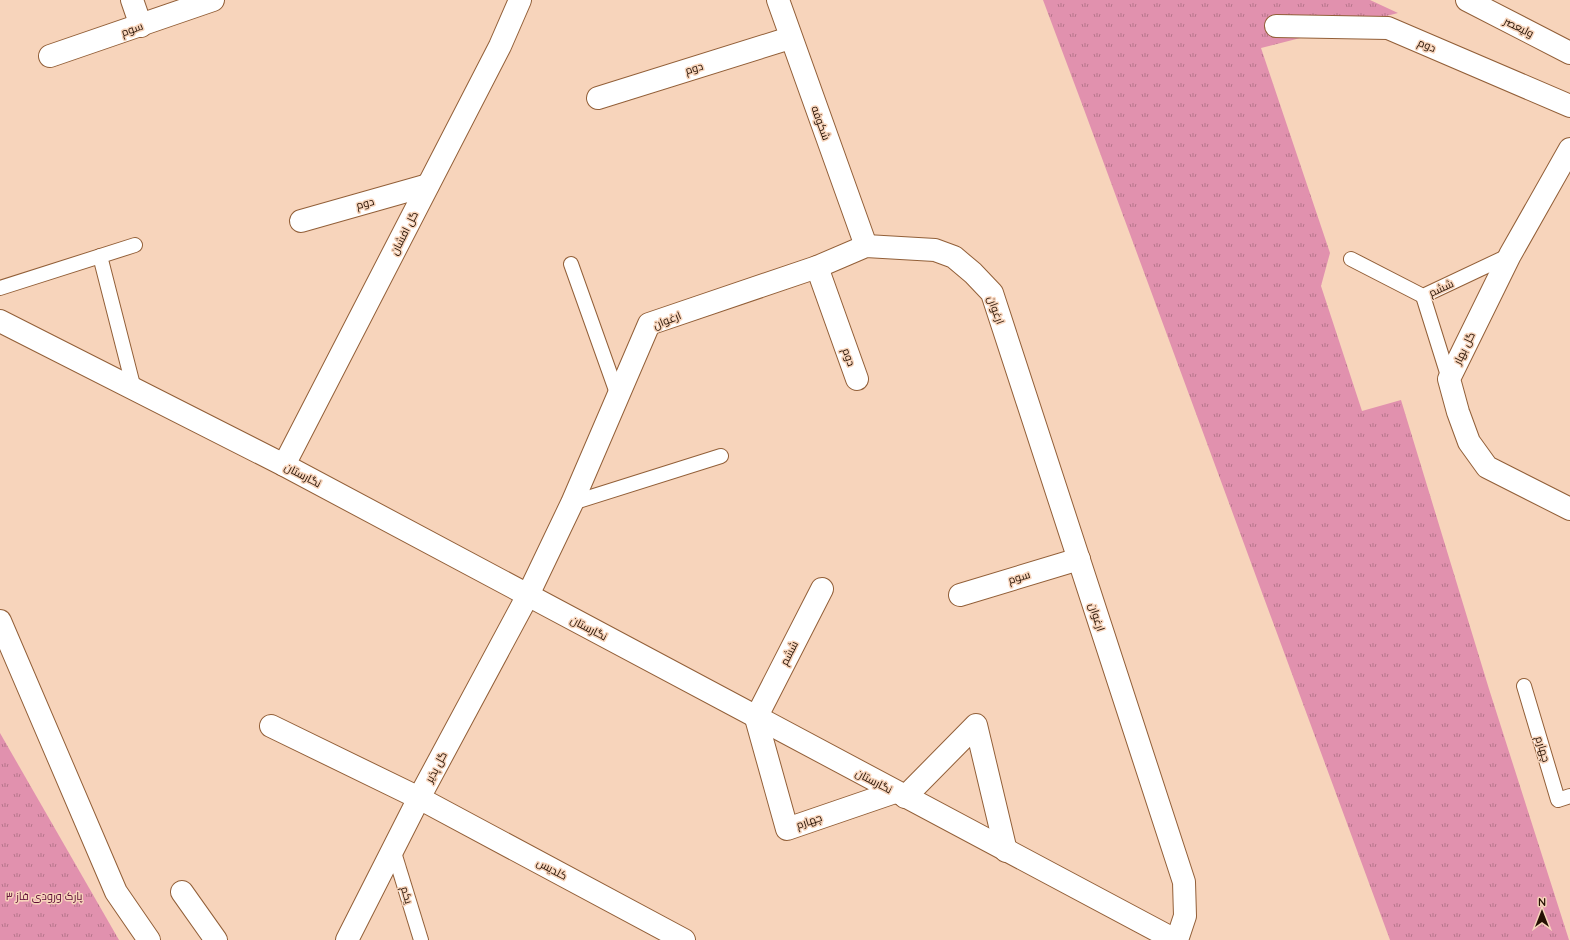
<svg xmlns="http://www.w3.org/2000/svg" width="1570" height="940" font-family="Quicksand,Cairo,sans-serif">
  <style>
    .park { fill: url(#park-tufts) }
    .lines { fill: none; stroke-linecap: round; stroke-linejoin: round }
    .service-casing { stroke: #925f38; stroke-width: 16 }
    .minor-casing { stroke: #925f38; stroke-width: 24 }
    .secondary-casing { stroke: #925f38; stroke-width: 24 }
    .service { stroke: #fff; stroke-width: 14 }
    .minor { stroke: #fff; stroke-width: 22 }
    .secondary { stroke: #fff; stroke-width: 22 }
    .labels { text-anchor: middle; stroke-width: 3; stroke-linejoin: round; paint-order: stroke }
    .street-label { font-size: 11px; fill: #261103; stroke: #f7d4bb }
    .park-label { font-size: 11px; fill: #5d0c35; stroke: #f7d4bb }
  </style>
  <defs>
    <pattern id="park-tufts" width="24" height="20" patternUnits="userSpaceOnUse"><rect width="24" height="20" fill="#e191ae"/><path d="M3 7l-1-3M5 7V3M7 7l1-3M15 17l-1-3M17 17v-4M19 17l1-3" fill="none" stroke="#b6758b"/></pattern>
  </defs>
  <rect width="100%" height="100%" fill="#f7d4bb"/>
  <g class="park">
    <polygon points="1043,0 1370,0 1398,13 1261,48 1330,253 1321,286 1362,411 1401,400 1489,689 1569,940 1390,940 1082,104"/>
    <polygon points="0,733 119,940 0,940"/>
  </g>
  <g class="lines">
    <g class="service-casing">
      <g id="service">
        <polyline points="100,256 134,389"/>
        <polyline points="1351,259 1423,296 1510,255"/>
        <polyline points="571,264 618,396"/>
        <polyline points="0,288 135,245"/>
        <polyline points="1423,296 1449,379"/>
        <polyline points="572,503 721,456"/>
        <polyline points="1524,686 1558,800 1570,796"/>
        <polyline points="393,849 421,940"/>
      </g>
    </g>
    <g class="minor-casing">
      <g id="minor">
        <polyline points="132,0 141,26"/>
        <polyline points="778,0 866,246"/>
        <polyline points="1276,26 1388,28 1570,106"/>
        <polyline points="50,56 213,0"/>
        <polyline points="598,98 790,38"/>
        <polyline points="1570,149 1510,255 1449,379 1458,412 1469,442 1487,467 1570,509"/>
        <polyline points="301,221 428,185"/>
        <polyline points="817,267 857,379"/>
        <polyline points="0,321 284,465 1175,940"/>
        <polyline points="284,465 500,46 520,0"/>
        <polyline points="822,589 756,718 787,829 895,792"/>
        <polyline points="960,595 1079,559"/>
        <polyline points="0,621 116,892 149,940"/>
        <polyline points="271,726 419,798 684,940"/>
        <polyline points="905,797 976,725 1006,851"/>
        <polyline points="182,892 216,940"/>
        <polyline points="347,940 419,798 528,595 572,503 649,324 817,267 866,246 935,250 954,257 973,273 992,293 1184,882 1185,916 1177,940"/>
      </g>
    </g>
    <g class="secondary-casing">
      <polyline id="secondary" points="1467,0 1570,53"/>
    </g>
    <use href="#service" class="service"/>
    <use href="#minor" class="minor"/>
    <use href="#secondary" class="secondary"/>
  </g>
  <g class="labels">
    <g class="street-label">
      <text transform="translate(1519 27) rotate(27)" y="4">ولیعصر</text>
      <text transform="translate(132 29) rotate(-19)" y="4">سوم</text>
      <text transform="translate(1427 45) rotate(23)" y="4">دوم</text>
      <text transform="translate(694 68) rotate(-17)" y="4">دوم</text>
      <text transform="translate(821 123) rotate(70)" y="4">شکوفه</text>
      <text transform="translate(365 203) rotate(-15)" y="4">دوم</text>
      <text transform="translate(404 233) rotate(-63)" y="4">گل افشان</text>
      <text transform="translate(1441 288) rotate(-25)" y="4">ششم</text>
      <text transform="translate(996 310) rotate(70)" y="4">ارغوان</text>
      <text transform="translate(667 320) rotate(-22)" y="4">ارغوان</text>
      <text transform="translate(1464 348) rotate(-64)" y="4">گل بهار</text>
      <text transform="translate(849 357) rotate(70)" y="4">دوم</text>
      <text transform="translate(303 475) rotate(28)" y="4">نگارستان</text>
      <text transform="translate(1019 577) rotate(-17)" y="4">سوم</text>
      <text transform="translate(1097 617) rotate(72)" y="4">ارغوان</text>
      <text transform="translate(589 628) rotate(28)" y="4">نگارستان</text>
      <text transform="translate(789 653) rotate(-63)" y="4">ششم</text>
      <text transform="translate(1543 749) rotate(73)" y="4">چهارم</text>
      <text transform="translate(436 767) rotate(-62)" y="4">گل پذیر</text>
      <text transform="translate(874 781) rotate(28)" y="4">نگارستان</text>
      <text transform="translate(809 821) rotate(-19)" y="4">چهارم</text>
      <text transform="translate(552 869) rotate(28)" y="4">کلدیس</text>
      <text transform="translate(407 895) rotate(73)" y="4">یکم</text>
    </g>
    <g class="park-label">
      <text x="44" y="900">پارک ورودی فاز ۳</text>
    </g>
  </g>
  <g transform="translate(1542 912)" stroke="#f7d4bb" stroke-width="3" paint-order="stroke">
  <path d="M0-3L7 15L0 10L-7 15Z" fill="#261103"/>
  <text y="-6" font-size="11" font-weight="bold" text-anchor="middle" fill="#261103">N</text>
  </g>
</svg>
